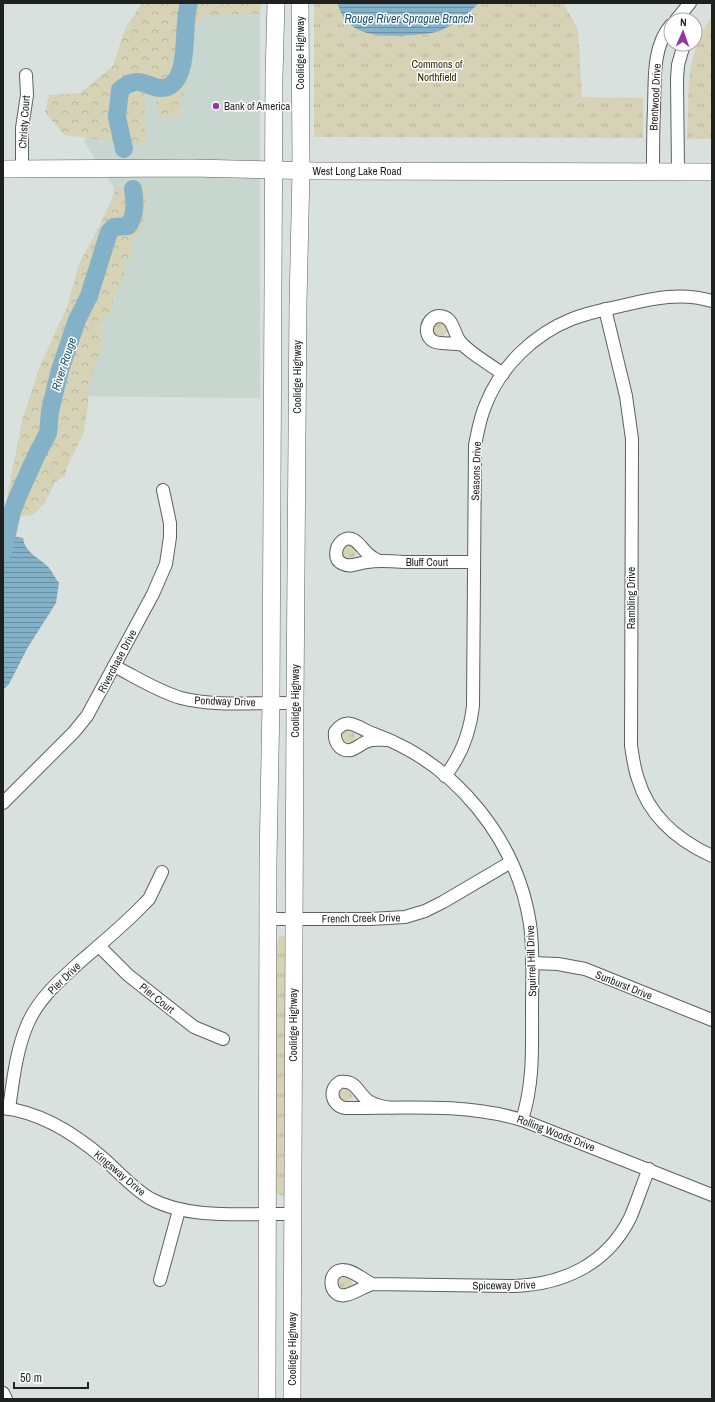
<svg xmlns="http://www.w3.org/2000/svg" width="715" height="1402" font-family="'Archivo Narrow',sans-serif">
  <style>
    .built { fill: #c7d6ce }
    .grass { fill: url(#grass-tufts) }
    .forest { fill: url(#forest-crowns) }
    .water { fill: url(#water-rules) }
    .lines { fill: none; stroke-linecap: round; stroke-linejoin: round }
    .river { stroke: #83b2c8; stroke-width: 18 }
    .street-casing { stroke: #5b625f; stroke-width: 14 }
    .secondary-casing { stroke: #5b625f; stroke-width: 18 }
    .street { stroke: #fff; stroke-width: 12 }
    .secondary { stroke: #fff; stroke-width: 17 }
    .poi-dot { fill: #9537a0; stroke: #fff; stroke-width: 1.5 }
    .labels { text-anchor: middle; stroke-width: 3; stroke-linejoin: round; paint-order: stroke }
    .street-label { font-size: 11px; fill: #1e211f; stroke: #fff }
    .park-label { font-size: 11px; fill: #2f2a05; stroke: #fff }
    .poi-label { font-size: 11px; fill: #1e211f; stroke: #fff; text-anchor: start }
    .water-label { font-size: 12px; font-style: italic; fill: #19556d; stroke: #fff }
  </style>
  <defs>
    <pattern id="grass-tufts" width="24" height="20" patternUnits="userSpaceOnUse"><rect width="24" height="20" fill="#d5d2b5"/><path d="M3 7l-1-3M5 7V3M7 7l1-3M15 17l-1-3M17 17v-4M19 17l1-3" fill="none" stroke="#b6b49b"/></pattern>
    <pattern id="forest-crowns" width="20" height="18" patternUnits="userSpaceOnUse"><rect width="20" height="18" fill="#d5d2b5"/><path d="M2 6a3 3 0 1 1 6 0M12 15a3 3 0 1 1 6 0" fill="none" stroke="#b6b49b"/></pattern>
    <pattern id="water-rules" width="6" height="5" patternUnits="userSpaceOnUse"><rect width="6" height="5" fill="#83b2c8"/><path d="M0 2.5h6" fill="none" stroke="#6b90a2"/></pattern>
  </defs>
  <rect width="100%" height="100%" fill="#d8e1dd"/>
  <polygon class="built" points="148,3 260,3 260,398 53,396 109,232 114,187 84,142"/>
  <g class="grass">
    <polygon points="314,3 563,3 578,29 582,97 643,98 643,138 314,137"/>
    <polygon points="712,15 712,139 687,139 689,77 697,41"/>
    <circle cx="440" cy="329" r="7"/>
    <circle cx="349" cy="552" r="7"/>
    <circle cx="348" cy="736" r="7"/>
    <polygon points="283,936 287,940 286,1189 284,1196 279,1195 275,1191 277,944 279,937"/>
    <circle cx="345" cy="1095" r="7"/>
    <circle cx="345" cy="1283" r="7"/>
  </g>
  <g class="forest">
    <polygon points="142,3 261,3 260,14 208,15 198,20 194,32 179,117 165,119 158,111 156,99 146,94 144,122 147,145 64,135 45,112 49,95 80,93 113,66 125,29"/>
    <polygon points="117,188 147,188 143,224 132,243 131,259 125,260 124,273 113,300 112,315 105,316 101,325 104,338 88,388 88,406 84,432 67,467 65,476 56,481 44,504 33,515 23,516 5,515 8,492 23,417 40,366 67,307 79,264 98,229"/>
  </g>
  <g class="water">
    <path d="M 338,3 L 479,3 C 469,13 455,24 442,30 C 433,34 422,34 412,35 C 384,37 345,38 338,3 Z"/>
    <path d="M 3,535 L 23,538 C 25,554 41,558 50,569 C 53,574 56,579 59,583 L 56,603 L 28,647 L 9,684 L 3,690 Z"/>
  </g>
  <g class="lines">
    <g class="river">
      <path d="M 124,149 L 117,117 L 120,90 C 143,69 153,97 171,85 C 190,72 182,24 189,3"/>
      <path d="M 3,552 L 12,512 L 18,496 L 36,456 L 48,433 L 50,411 L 60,370 L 77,320 L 89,296 L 109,232 L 114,227 L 128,226 C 136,215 135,202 133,189"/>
    </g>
    <g class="street-casing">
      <g id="street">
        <polyline points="676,20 690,3"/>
        <polyline points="22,169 22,128 27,95 26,75"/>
        <path d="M 653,171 C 653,151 653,130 654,109 C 655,82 652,46 671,25"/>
        <polyline points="678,172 677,79 678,65 684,44"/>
        <path d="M 605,309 L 626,396 L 632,439 L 631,746 C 633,757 634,768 638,779 C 649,816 677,840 712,856"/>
        <path d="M 463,345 C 454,342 439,345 433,341 C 422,334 427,317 439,316 C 453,316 453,331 459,340 C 466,351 491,365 503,374"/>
        <path d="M 379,561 C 375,559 370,556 367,553 C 360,546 353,533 342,541 C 335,547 333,560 343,564 C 351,568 358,563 367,562 C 378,560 391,561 403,562 C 427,562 451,562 474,562"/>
        <path d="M 114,666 C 136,677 157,691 181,698 C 215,707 259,702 295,703"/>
        <path d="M 388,740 C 381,740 374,739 368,741 C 362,743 357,748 351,750 C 339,752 334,741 335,732 C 347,714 359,729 374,734 C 455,763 517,839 530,924 C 534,952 532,981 532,1009 C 532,1048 534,1082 522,1120"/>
        <path d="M 445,776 C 462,755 470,732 473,706 L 475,445 C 478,431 480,417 486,404 C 501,366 534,334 572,319 C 589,312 608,309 625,305 C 654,298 682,292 712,301"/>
        <polyline points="3,803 74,732 87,716 153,594 166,564 170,537 170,523 163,490"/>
        <polyline points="269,919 371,919 405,917 425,911 443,902 511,862"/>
        <polyline points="99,946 128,975 194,1027 223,1039"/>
        <polyline points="532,963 558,964 585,969 712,1020"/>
        <path d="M 3,1108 C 40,1112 75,1134 103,1158 C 119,1172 132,1188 151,1199 C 190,1220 248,1213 292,1214"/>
        <path d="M 392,1108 C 384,1107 377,1106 370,1102 C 357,1094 358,1080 340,1082 C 328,1089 331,1105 345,1108 C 404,1108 465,1103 522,1120 L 712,1195"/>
        <path d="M 9,1109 C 13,1081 16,1050 28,1023 C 39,998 61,979 81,961 C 102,943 125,924 144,904 L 149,899 L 162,872"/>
        <polyline points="160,1280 179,1210"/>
        <path d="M 372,1284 C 363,1287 355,1293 346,1295 C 328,1299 326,1269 344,1270 C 352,1270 364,1280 372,1284 L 515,1286 C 564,1284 607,1264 630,1218 C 637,1202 642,1185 649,1169"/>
        <polyline points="3,1393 6,1399"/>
      </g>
    </g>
    <g class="secondary-casing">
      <g id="secondary">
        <polyline points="3,169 192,168 318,171 712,172"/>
        <polyline points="267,1399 268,861 271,702 274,76 276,3"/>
        <polyline points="292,1399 295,703 298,303 301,171 300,3"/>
      </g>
    </g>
    <use href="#street" class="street"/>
    <use href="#secondary" class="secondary"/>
  </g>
  <circle class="poi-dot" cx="216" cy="106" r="4"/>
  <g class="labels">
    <g class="street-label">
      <text transform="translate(300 53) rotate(-90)" y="4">Coolidge Highway</text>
      <text transform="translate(655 97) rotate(-87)" y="4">Brentwood Drive</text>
      <text transform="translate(24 122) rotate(-86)" y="4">Christy Court</text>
      <text x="357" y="175">West Long Lake Road</text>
      <text transform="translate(297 377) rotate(-90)" y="4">Coolidge Highway</text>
      <text transform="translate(476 471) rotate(-88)" y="4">Seasons Drive</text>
      <text x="427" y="566">Bluff Court</text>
      <text transform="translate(631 598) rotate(-90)" y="4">Rambling Drive</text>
      <text transform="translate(117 661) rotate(-62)" y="4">Riverchase Drive</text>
      <text transform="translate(225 701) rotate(2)" y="4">Pondway Drive</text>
      <text transform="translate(295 701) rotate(-90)" y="4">Coolidge Highway</text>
      <text transform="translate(361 918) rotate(-1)" y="4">French Creek Drive</text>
      <text transform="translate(531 961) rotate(-92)" y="4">Squirrel Hill Drive</text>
      <text transform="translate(64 978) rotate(-44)" y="4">Pier Drive</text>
      <text transform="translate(624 985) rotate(22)" y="4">Sunburst Drive</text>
      <text transform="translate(157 998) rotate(39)" y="4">Pier Court</text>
      <text transform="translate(293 1025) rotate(-90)" y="4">Coolidge Highway</text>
      <text transform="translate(556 1133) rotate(21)" y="4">Rolling Woods Drive</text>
      <text transform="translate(120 1173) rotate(40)" y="4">Kingsway Drive</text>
      <text transform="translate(504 1285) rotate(-1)" y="4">Spiceway Drive</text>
      <text transform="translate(292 1349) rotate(-90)" y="4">Coolidge Highway</text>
    </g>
    <g class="park-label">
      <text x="437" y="68">Commons of<tspan x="437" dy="13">Northfield</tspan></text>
    </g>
    <g class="poi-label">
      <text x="224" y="110">Bank of America</text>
    </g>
    <g class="water-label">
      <text x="409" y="23">Rouge River Sprague Branch</text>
      <text transform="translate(64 364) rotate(-72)" y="4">River Rouge</text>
    </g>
  </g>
  <rect width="715" height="1402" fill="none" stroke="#1e211f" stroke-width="8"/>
  <g transform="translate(683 32) rotate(2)"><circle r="19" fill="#ffffff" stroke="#a5a6a5"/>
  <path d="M0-3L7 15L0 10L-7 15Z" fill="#9537a0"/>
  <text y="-6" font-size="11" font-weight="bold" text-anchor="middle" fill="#1e211f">N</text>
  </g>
  <path d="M14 1382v6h74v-6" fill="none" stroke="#1e211f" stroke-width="2"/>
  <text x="20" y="1382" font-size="12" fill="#1e211f" stroke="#ffffff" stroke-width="3" paint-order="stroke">50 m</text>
</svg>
